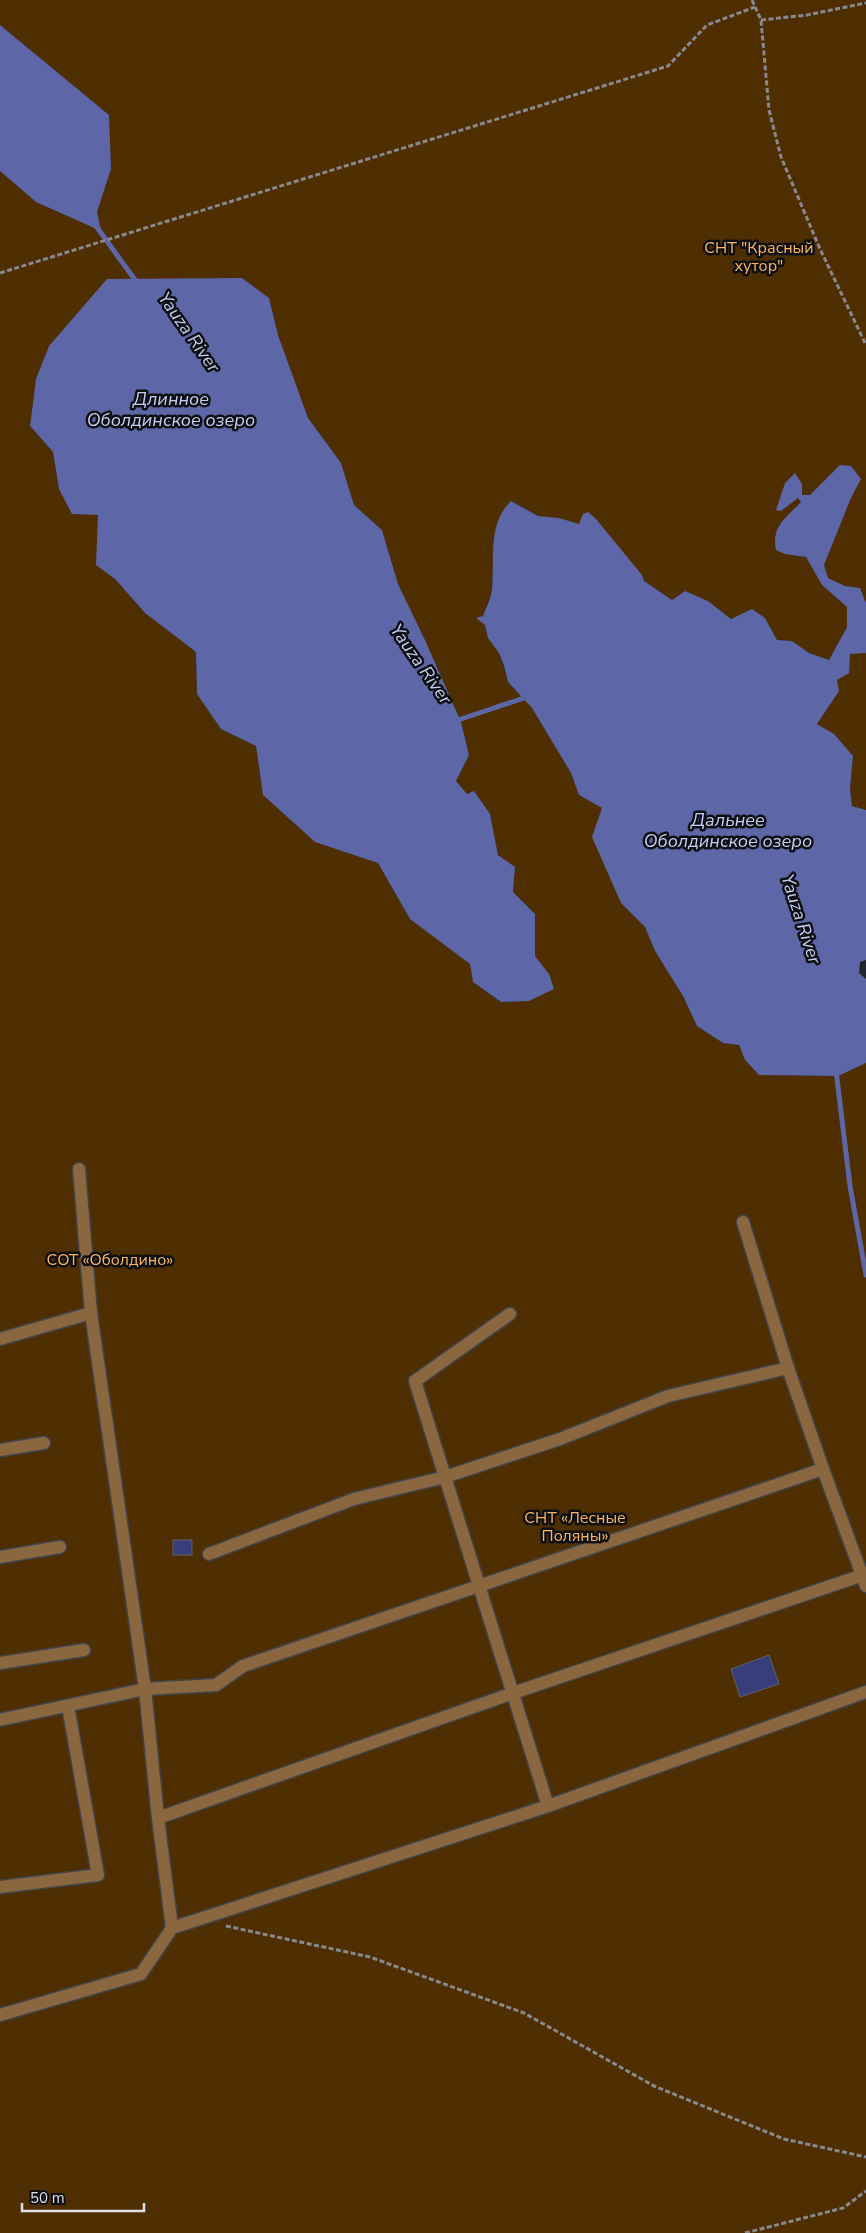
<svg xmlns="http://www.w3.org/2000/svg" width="866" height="2233" font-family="'Nunito Sans',sans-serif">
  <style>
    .green { fill: #4f2f01; fill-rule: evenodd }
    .water { fill: #5d66a6 }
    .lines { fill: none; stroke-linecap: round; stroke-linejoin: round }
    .stream { stroke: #5d66a6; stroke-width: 5 }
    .building { fill: #373e79; stroke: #60626c }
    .minor-casing { stroke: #42444b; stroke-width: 15 }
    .path { stroke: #888990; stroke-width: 3; stroke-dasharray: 5 2.5; stroke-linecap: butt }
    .minor { stroke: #8a673e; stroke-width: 12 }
    .labels { text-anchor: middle; stroke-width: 5; stroke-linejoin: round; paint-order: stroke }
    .park-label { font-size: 16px; fill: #fbb460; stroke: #0e0f13 }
    .water-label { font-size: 18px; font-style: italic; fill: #c5cdf2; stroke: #0e0f13 }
  </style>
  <rect width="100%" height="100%" fill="#24262e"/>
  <g class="green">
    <path d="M 0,0 L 866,0 L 866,603 L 860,588 L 845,586 L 828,578 L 824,565 L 851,498 L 861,479 L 840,465 L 810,495 L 802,495 L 802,484 L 781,511 L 798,498 L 801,502 L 777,527 L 785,554 L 806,557 L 822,585 L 847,607 L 847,627 L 829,660 L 809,653 L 792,641 L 777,640 L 765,618 L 731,619 L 708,601 L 685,591 L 672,600 L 644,581 L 642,575 L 580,525 L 559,518 L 538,516 L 512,501 L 493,562 L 492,592 L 483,616 L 477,618 L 485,625 L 488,638 L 499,653 L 508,682 L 532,708 L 571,773 L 579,795 L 602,808 L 621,903 L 645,927 L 655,951 L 683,996 L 697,1026 L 723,1043 L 739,1045 L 745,1060 L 759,1075 L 838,1076 L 866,1063 L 866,2233 L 0,2233 L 0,171 L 36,202 L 100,230 L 97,212 L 111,169 L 109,115 L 0,25 ZM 242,278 L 269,298 L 278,335 L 308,418 L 341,463 L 354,505 L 382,530 L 398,584 L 425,640 L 461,722 L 469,755 L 456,781 L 467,794 L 490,814 L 498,855 L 515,867 L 513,892 L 535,914 L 535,956 L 549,974 L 529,1001 L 500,1002 L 473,982 L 470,964 L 410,919 L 378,863 L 315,842 L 263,795 L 256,746 L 221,729 L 197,694 L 196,652 L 145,613 L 115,579 L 97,565 L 98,515 L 59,489 L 53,452 L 30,426 L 36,379 L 49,346 L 201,279 Z"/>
    <polygon points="866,653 866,810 852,806 850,789 853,756 817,724 838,691 837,680 850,654"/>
  </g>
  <g class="water">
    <polygon points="0,25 109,115 111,169 97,212 101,231 36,202 0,171"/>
    <polygon points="242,278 269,298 278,335 308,418 341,463 354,505 382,530 398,584 425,640 461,722 469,755 456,781 467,794 474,791 490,814 498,855 515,867 513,892 535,914 535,956 549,974 554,989 529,1001 501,1002 473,982 470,964 410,919 378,863 315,842 263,795 256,746 221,729 197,694 196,652 145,613 115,579 96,565 98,515 72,514 59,489 53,452 30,426 36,379 49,346 107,279"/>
    <path d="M 840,465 L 851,466 L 861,479 L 851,498 L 824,565 L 828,578 L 845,586 L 860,588 L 866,603 L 866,653 L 850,654 L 849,673 L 837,680 L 839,691 L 817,724 L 834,734 L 853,756 L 850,789 L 852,806 L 866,810 L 866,960 L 860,962 L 859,973 L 866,979 L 866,1063 L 838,1076 L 759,1075 L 745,1060 L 739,1045 L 723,1043 L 697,1026 L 683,996 L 655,951 L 645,927 L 621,903 L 592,837 L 602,808 L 579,795 L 571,773 L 532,708 L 508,682 L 504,666 L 499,653 L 488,638 L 485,625 L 476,618 L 483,616 C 486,608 491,598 492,590 C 495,559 487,524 511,501 L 538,516 L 559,518 L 579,524 L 583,514 L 588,512 L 596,519 L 642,575 L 644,581 L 672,600 L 685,591 L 708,601 L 731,619 L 752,609 L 765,618 L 777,640 L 792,641 L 809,653 L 829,660 L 847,627 L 847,607 L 822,585 L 806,557 L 785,554 L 776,550 C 771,526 786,518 801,502 L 798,498 L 781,511 L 776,510 L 785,483 L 795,473 L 802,484 L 802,495 L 810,495 Z"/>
  </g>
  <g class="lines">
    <g class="stream">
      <polyline points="96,226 138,284"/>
      <polyline points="455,721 530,696"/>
      <polyline points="836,1070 850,1186 866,1275"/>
    </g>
  </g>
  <g class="building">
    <rect x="173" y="1540" width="19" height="15"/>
    <polygon points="769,1655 779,1684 740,1697 731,1669"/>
  </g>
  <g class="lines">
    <g class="minor-casing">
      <g id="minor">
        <polyline points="79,1169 91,1313 145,1689 158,1818 172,1928"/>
        <polyline points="743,1222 788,1368 823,1469 866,1586"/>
        <polyline points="510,1314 415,1381 548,1806"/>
        <polyline points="0,1339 91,1313"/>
        <polyline points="0,1450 44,1443"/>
        <polyline points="209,1554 354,1499 445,1477 560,1439 668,1396 788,1368"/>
        <polyline points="0,1557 60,1547"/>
        <polyline points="0,1663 84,1650"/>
        <polyline points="0,1720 145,1689 216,1685 243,1666 823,1469"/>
        <polyline points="158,1818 513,1693 863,1575"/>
        <polyline points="0,1887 98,1875 68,1706"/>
        <polyline points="0,2015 141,1974 172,1928 548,1806 866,1692"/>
      </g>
    </g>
    <g class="path">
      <polyline points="752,0 761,20 769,110 781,157 820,249 866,345"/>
      <polyline points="761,20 807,15 866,3"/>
      <polyline points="0,273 668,66 707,25 755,7"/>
      <polyline points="226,1926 370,1957 524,2013 654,2086 784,2139 866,2157"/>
      <polyline points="745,2233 843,2208 866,2191"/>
    </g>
    <use href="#minor" class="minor"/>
  </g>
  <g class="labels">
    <g class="park-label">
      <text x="759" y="253">СНТ "Красный<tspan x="759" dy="18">хутор"</tspan></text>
      <text x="110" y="1265">СОТ «Оболдино»</text>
      <text x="575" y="1523">СНТ «Лесные<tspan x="575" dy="18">Поляны»</tspan></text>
    </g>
    <g class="water-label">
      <text transform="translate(189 332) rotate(55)" y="6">Yauza River</text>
      <text x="171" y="405">Длинное<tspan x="171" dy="21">Оболдинское озеро</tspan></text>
      <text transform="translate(421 664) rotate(55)" y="6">Yauza River</text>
      <text x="728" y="826">Дальнее<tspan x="728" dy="21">Оболдинское озеро</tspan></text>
      <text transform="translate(801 919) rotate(72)" y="6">Yauza River</text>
    </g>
  </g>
  <path d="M22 2203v8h122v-8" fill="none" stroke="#dedfe5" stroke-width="2.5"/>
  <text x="30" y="2203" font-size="15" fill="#dedfe5" stroke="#0e0f13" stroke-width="4" paint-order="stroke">50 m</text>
</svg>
